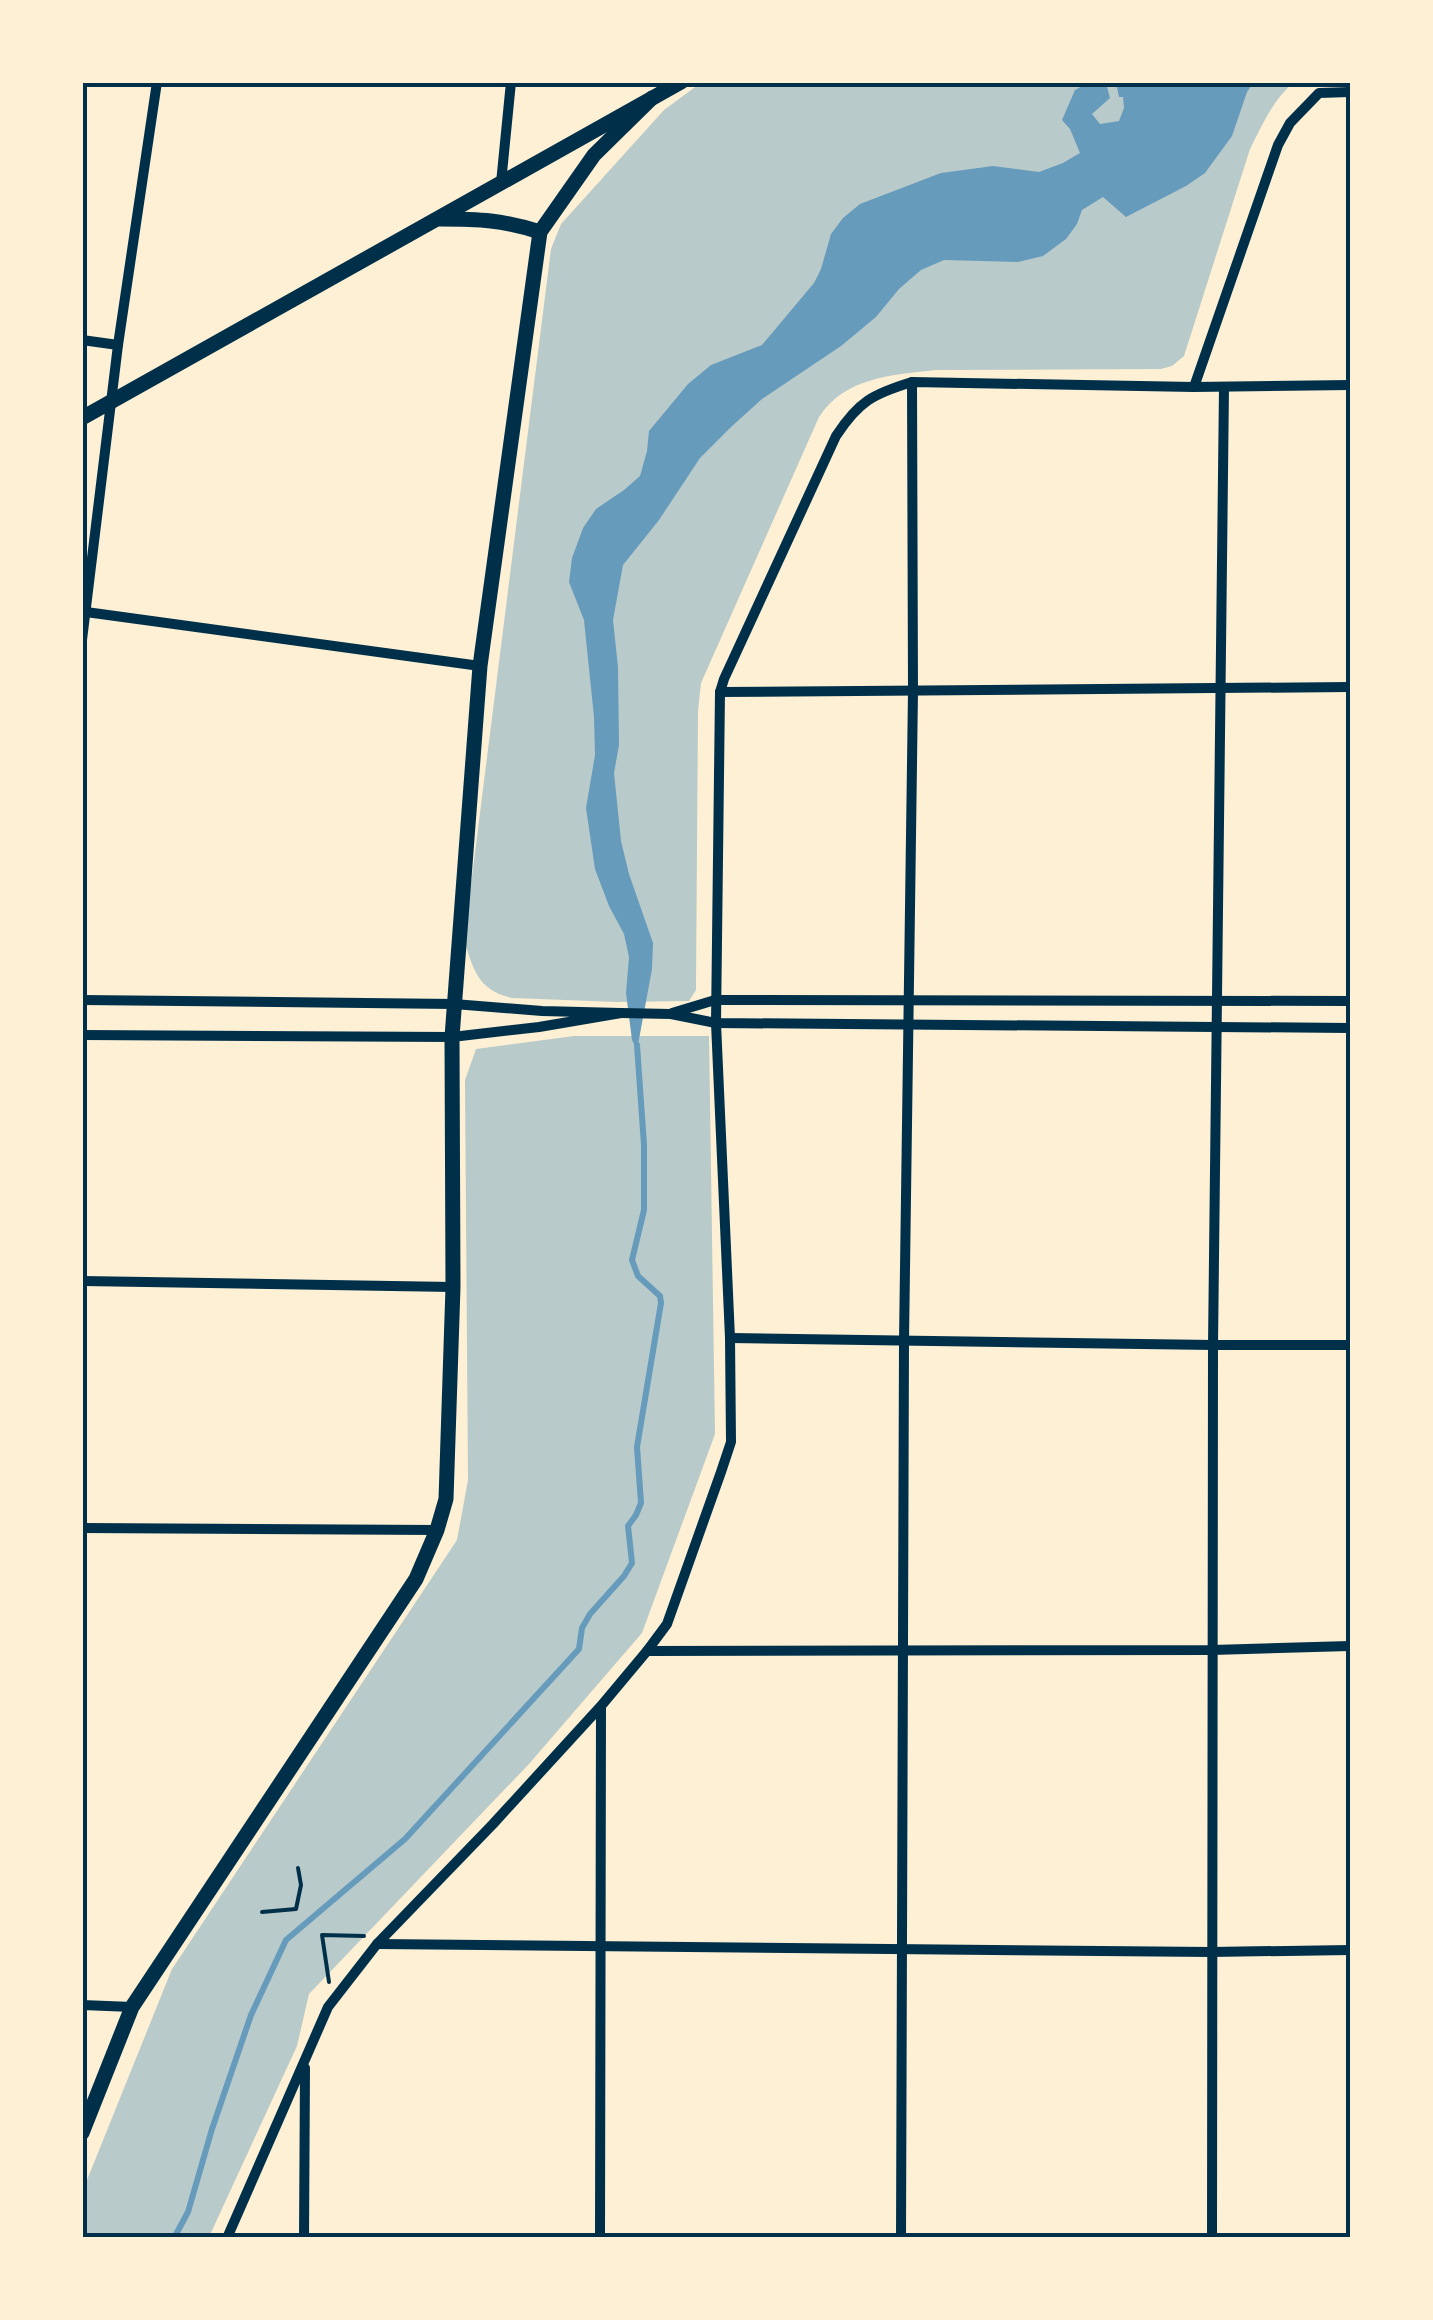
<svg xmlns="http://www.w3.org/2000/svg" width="1433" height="2320" font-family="'Source Sans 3',sans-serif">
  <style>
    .green { fill: #b9caca }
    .water { fill: #669bbc }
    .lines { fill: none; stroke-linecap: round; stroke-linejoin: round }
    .stream { stroke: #669bbc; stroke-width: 6 }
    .path { stroke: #003049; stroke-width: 4 }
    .minor { stroke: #003049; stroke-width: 10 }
    .secondary { stroke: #003049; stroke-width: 15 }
    .neatline { fill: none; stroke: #003049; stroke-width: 4 }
  </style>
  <rect width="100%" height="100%" fill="#fdf0d5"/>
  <g class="green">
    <path d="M 702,82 L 1293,83 C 1273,100 1262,125 1250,149 L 1184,356 L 1172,366 L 1161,369 L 936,370 C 892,375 845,377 819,417 L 701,683 L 698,711 L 696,983 L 696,990 L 689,1001 L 617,1002 L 512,998 C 478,990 474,971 464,940 L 551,249 L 561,224 L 664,110 Z"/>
    <polygon points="574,1036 709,1036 715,1434 642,1633 529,1764 309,1994 297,2046 209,2237 83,2238 83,2190 172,1969 457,1540 468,1480 465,1080 476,1049"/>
  </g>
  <polygon class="water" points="1088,83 1106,83 1110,98 1092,114 1100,124 1119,121 1124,108 1123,97 1119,97 1116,83 1253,83 1247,92 1232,136 1205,173 1186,186 1126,217 1103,197 1082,210 1077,224 1066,239 1043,256 1018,262 944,260 921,270 899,289 876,317 841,346 762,399 731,427 700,458 659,520 623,565 613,620 618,667 619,745 614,773 621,841 629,874 653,943 652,969 637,1050 632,1040 626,993 629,957 624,934 609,906 595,869 586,808 595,755 594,717 584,620 569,582 572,558 583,528 596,509 624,490 640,476 647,451 649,431 688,384 711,365 762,345 814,283 821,269 831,234 843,218 860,204 941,173 993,166 1039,172 1063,163 1080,153 1070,129 1062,120 1075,90"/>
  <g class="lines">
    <polyline class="stream" points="174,2238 188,2212 212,2129 251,2015 286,1940 405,1839 579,1649 582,1628 590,1614 624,1576 632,1563 628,1526 636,1515 641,1503 637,1447 661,1303 660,1296 638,1276 632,1260 644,1210 644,1145 637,1045"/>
    <g class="path">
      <polyline points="262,1912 296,1909 301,1885 298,1868"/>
      <polyline points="329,1982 322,1935 364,1936"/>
    </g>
    <g class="minor">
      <polyline points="501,183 511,82"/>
      <polyline points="82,340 118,345"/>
      <polyline points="1194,387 1278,145 1290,123 1319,93 1350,92"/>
      <polyline points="86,612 480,666"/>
      <polyline points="82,640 118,345 157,82"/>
      <polyline points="720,692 1350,687"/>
      <polyline points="82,1000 454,1004 542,1011 621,1013 539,1027 452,1037 82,1035"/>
      <polyline points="621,1013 671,1014 716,1023 1350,1028"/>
      <polyline points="672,1013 715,1000 1350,1001"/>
      <polyline points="82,1281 453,1287"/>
      <polyline points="730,1338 1213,1345 1350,1345"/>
      <polyline points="82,1528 437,1530"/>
      <polyline points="647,1651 1212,1650 1350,1646"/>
      <polyline points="377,1944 1211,1952 1350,1950"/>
      <polyline points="82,2005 132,2007"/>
      <path d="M 227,2238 L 328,2007 L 377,1944 L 493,1824 L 601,1706 L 647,1651 L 667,1624 L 721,1472 L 731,1442 L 730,1338 L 716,1023 L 720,692 L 724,679 L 836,436 C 859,401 873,394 912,382 L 1194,387 L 1350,385"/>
      <polyline points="304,2238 305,2068"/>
      <polyline points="600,2238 601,1707"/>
      <polyline points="901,2238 904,1341 913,691 912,382"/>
      <polyline points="1212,2238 1213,1345 1224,387"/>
    </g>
    <g class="secondary">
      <path d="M 440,219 C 479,219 503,220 540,232"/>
      <polyline points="82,418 681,82"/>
      <polyline points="82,2133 132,2007 416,1579 437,1530 446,1499 453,1287 452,1037 480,666 540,232 594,155 652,98"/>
    </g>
  </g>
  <rect width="1433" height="2320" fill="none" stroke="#fdf0d5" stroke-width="170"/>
  <rect x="85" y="85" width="1263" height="2150" class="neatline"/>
</svg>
